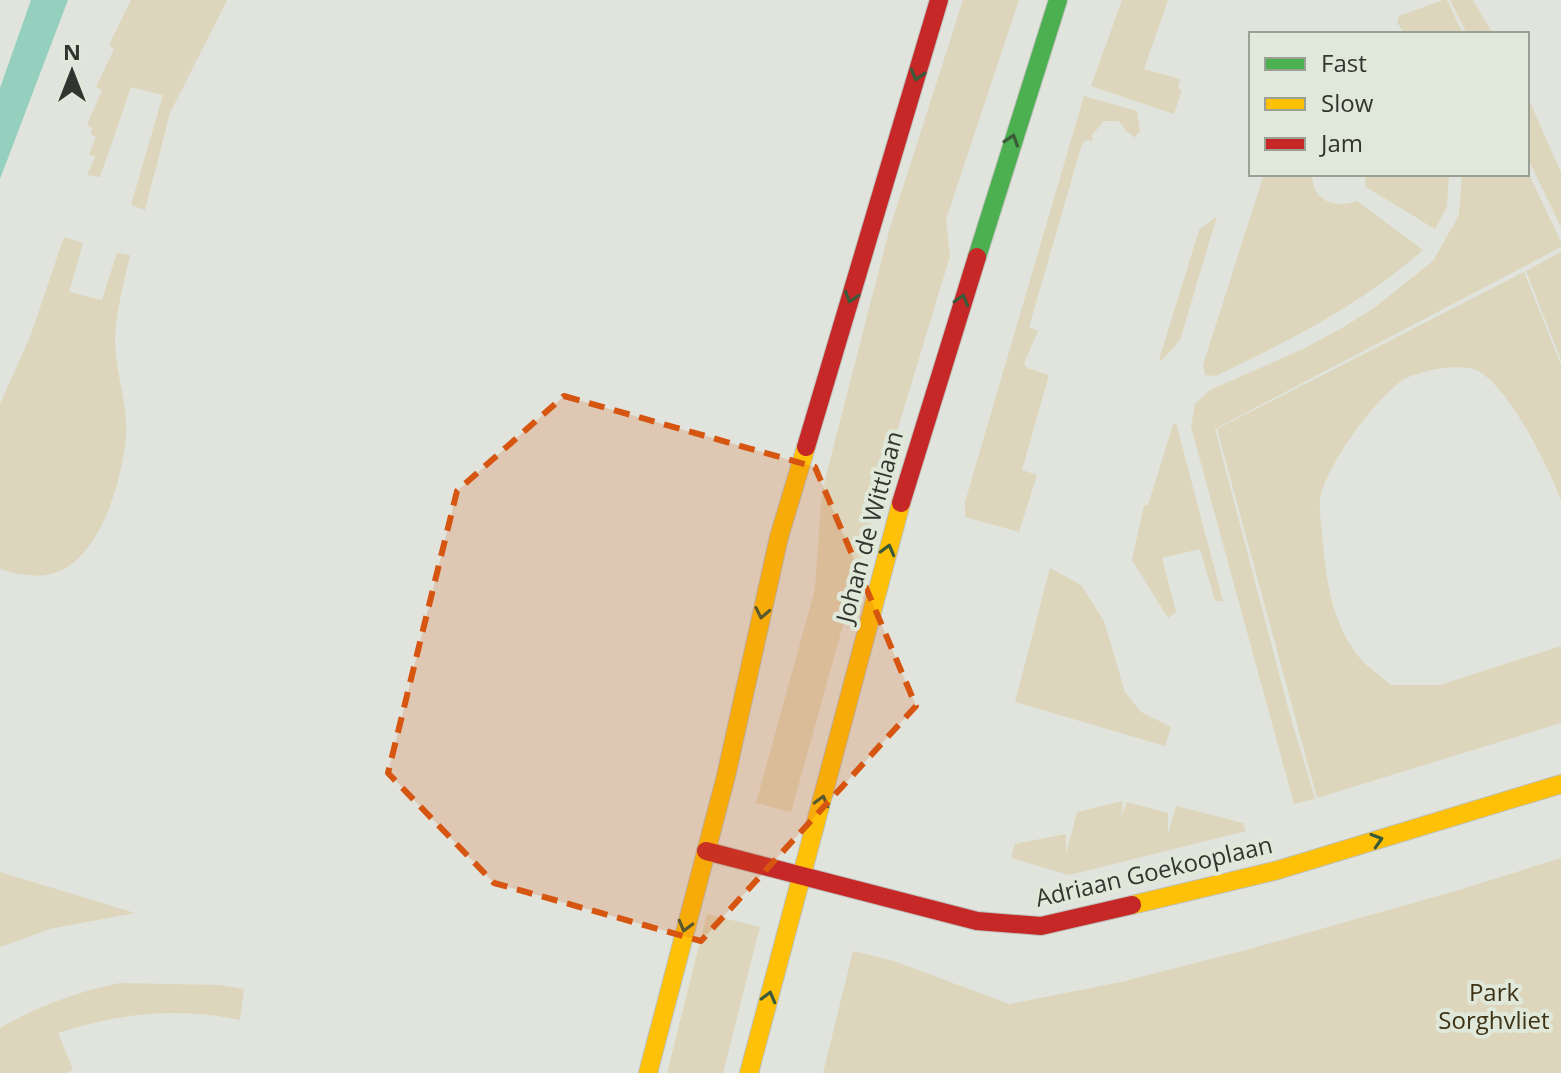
<svg xmlns="http://www.w3.org/2000/svg" width="1561" height="1073" font-family="'Open Sans',sans-serif">
  <style>
    .green { fill: #ddd6bc }
    .water { fill: #95d0bf }
    .lines { fill: none; stroke-linecap: round; stroke-linejoin: round }
    .fast-casing { stroke: #bdc1bb; stroke-width: 20 }
    .slow-casing { stroke: #bdc1bb; stroke-width: 20 }
    .jam-casing { stroke: #bdc1bb; stroke-width: 20 }
    .fast { stroke: #4caf50; stroke-width: 18 }
    .slow { stroke: #ffc107; stroke-width: 18 }
    .jam { stroke: #c62828; stroke-width: 18 }
    .oneway { stroke: #3a5a39 }
    .marked { fill: #d65510; fill-opacity: 0.2; stroke: #d65510; stroke-width: 6; stroke-dasharray: 16 10; stroke-linejoin: round }
    .labels { text-anchor: middle; stroke-width: 8; stroke-linejoin: round; paint-order: stroke }
    .street-label { font-size: 24px; fill: #32352f; stroke: #dfe8d9 }
    .park-label { font-size: 24px; fill: #3f3316; stroke: #dfe8d9 }
  </style>
  <rect width="100%" height="100%" fill="#e0e4dc"/>
  <g class="green">
    <polygon points="131,0 227,0 170,113 145,210 131,205 163,95 131,87 100,177 87,175 95,157 89,154 96,137 91,134 92,128 87,125 102,90 96,87 114,49 109,45"/>
    <polygon points="963,0 1019,0 946,220 950,256 895,438 791,812 756,803 815,589 822,492 839,425 889,231"/>
    <polygon points="1122,0 1168,0 1144,69 1180,79 1178,88 1182,90 1174,114 1091,86"/>
    <polygon points="1443,0 1447,0 1463,34 1405,34 1397,22 1399,16"/>
    <polygon points="1450,0 1473,0 1493,34 1467,34"/>
    <polygon points="1527,95 1561,173 1561,227 1527,157"/>
    <polygon points="1084,96 1137,111 1140,131 1133,139 1134,137 1126,131 1119,121 1104,121 1092,135 1093,141 1085,140 1081,147 1029,327 1038,331 1024,363 1027,368 1049,375 1022,470 1037,475 1019,532 965,517 965,502"/>
    <polygon points="1527,170 1561,242 1561,247 1215,429 1288,708 1315,799 1294,804 1191,427 1195,404 1210,390 1303,349 1342,328 1374,308 1433,261 1459,215 1462,174 1527,174"/>
    <path d="M 1264,174 L 1312,174 C 1312,201 1334,209 1357,201 L 1423,250 C 1359,306 1292,339 1216,376 L 1205,375 L 1203,365 Z"/>
    <polygon points="1365,174 1449,174 1447,207 1435,229 1366,187"/>
    <polygon points="1217,216 1180,340 1162,360 1159,360 1199,230"/>
    <path d="M 64,237 L 83,243 L 69,292 L 102,300 L 117,253 L 130,255 C 124,282 116,311 115,339 C 115,372 128,403 126,435 C 122,485 94,585 29,575 C 19,574 8,573 0,568 L 0,404 L 30,337 Z"/>
    <polygon points="1561,252 1561,360 1526,271"/>
    <path d="M 1524,272 L 1561,365 L 1561,500 C 1550,469 1507,383 1476,370 C 1459,363 1414,371 1400,382 C 1373,402 1324,468 1320,501 C 1319,510 1321,522 1322,531 C 1325,575 1331,622 1359,657 C 1368,668 1381,676 1391,685 L 1440,685 L 1561,646 L 1561,723 L 1317,798 L 1217,429 Z"/>
    <polygon points="1176,423 1223,601 1215,601 1200,549 1162,558 1176,612 1168,618 1132,560 1144,505 1148,505 1173,425"/>
    <polygon points="1050,568 1081,585 1104,621 1125,692 1141,712 1171,727 1165,746 1015,702"/>
    <polygon points="1123,801 1121,818 1127,802 1168,813 1168,835 1176,806 1243,823 1246,831 1069,875 1011,858 1015,844 1066,834 1066,854 1077,812"/>
    <polygon points="1561,858 1561,1073 823,1073 853,951 894,961 1009,1004 1121,982 1250,949 1459,890"/>
    <polygon points="0,872 135,913 50,929 0,947"/>
    <polygon points="707,914 760,927 723,1073 667,1073"/>
    <path d="M 120,983 L 220,985 L 244,989 L 240,1020 C 177,1007 119,1013 58,1033 L 73,1070 L 65,1073 L 0,1073 L 0,1028 C 38,1006 77,992 120,983 Z"/>
  </g>
  <polygon class="water" points="31,0 68,0 0,179 0,88"/>
  <g class="lines">
    <g class="fast-casing">
      <polyline id="fast" points="977,257 1058,0"/>
    </g>
    <g class="slow-casing">
      <g id="slow">
        <polyline points="1132,905 1278,870 1561,784"/>
        <polyline points="648,1073 726,776 779,537 806,447"/>
        <polyline points="749,1073 901,503"/>
      </g>
    </g>
    <g class="jam-casing">
      <g id="jam">
        <polyline points="806,447 939,0"/>
        <polyline points="901,503 977,257"/>
        <polyline points="706,851 977,921 1041,926 1132,905"/>
      </g>
    </g>
    <use href="#fast" class="fast"/>
    <use href="#slow" class="slow"/>
    <use href="#jam" class="jam"/>
  </g>
  <defs><path id="oneway-chevron" d="M-2-3.5L2.5 0L-2 3.5" fill="none" stroke-width="1.6" stroke-linecap="round" stroke-linejoin="round" transform="scale(2)"/></defs>
  <g class="oneway">
    <use href="#oneway-chevron" transform="translate(917 75) rotate(106)"/>
    <use href="#oneway-chevron" transform="translate(1012 140) rotate(-72)"/>
    <use href="#oneway-chevron" transform="translate(851 297) rotate(107)"/>
    <use href="#oneway-chevron" transform="translate(962 300) rotate(-73)"/>
    <use href="#oneway-chevron" transform="translate(888 550) rotate(-75)"/>
    <use href="#oneway-chevron" transform="translate(762 613) rotate(102)"/>
    <use href="#oneway-chevron" transform="translate(822 801) rotate(-75)"/>
    <use href="#oneway-chevron" transform="translate(1377 840) rotate(-17)"/>
    <use href="#oneway-chevron" transform="translate(685 926) rotate(105)"/>
    <use href="#oneway-chevron" transform="translate(769 997) rotate(-75)"/>
  </g>
  <path class="marked" d="M 564,396 L 815,467 L 916,706 L 701,941 L 494,883 L 388,773 L 457,491 Z"/>
  <g class="labels">
    <g class="street-label">
      <text transform="translate(870 527) rotate(-75)" y="8">Johan de Wittlaan</text>
      <text transform="translate(1154 872) rotate(-13)" y="8">Adriaan Goekooplaan</text>
    </g>
    <g class="park-label">
      <text x="1494" y="1001">Park<tspan x="1494" dy="28">Sorghvliet</tspan></text>
    </g>
  </g>
  <rect x="1249" y="32" width="280" height="144" fill="#dfe8d9" stroke="#9aa095" stroke-width="2"/>
  <rect x="1265" y="58" width="40" height="12" fill="#4caf50" stroke="#9aa095" stroke-width="2"/>
  <text x="1321" y="72" font-size="24" fill="#32352f">Fast</text>
  <rect x="1265" y="98" width="40" height="12" fill="#ffc107" stroke="#9aa095" stroke-width="2"/>
  <text x="1321" y="112" font-size="24" fill="#32352f">Slow</text>
  <rect x="1265" y="138" width="40" height="12" fill="#c62828" stroke="#9aa095" stroke-width="2"/>
  <text x="1321" y="152" font-size="24" fill="#32352f">Jam</text>
  <g transform="translate(72 72)" stroke="#dfe8d9" stroke-width="6" paint-order="stroke">
  <path d="M0-6L14 30L0 20L-14 30Z" fill="#32352f"/>
  <text y="-12" font-size="22" font-weight="bold" text-anchor="middle" fill="#32352f">N</text>
  </g>
</svg>
